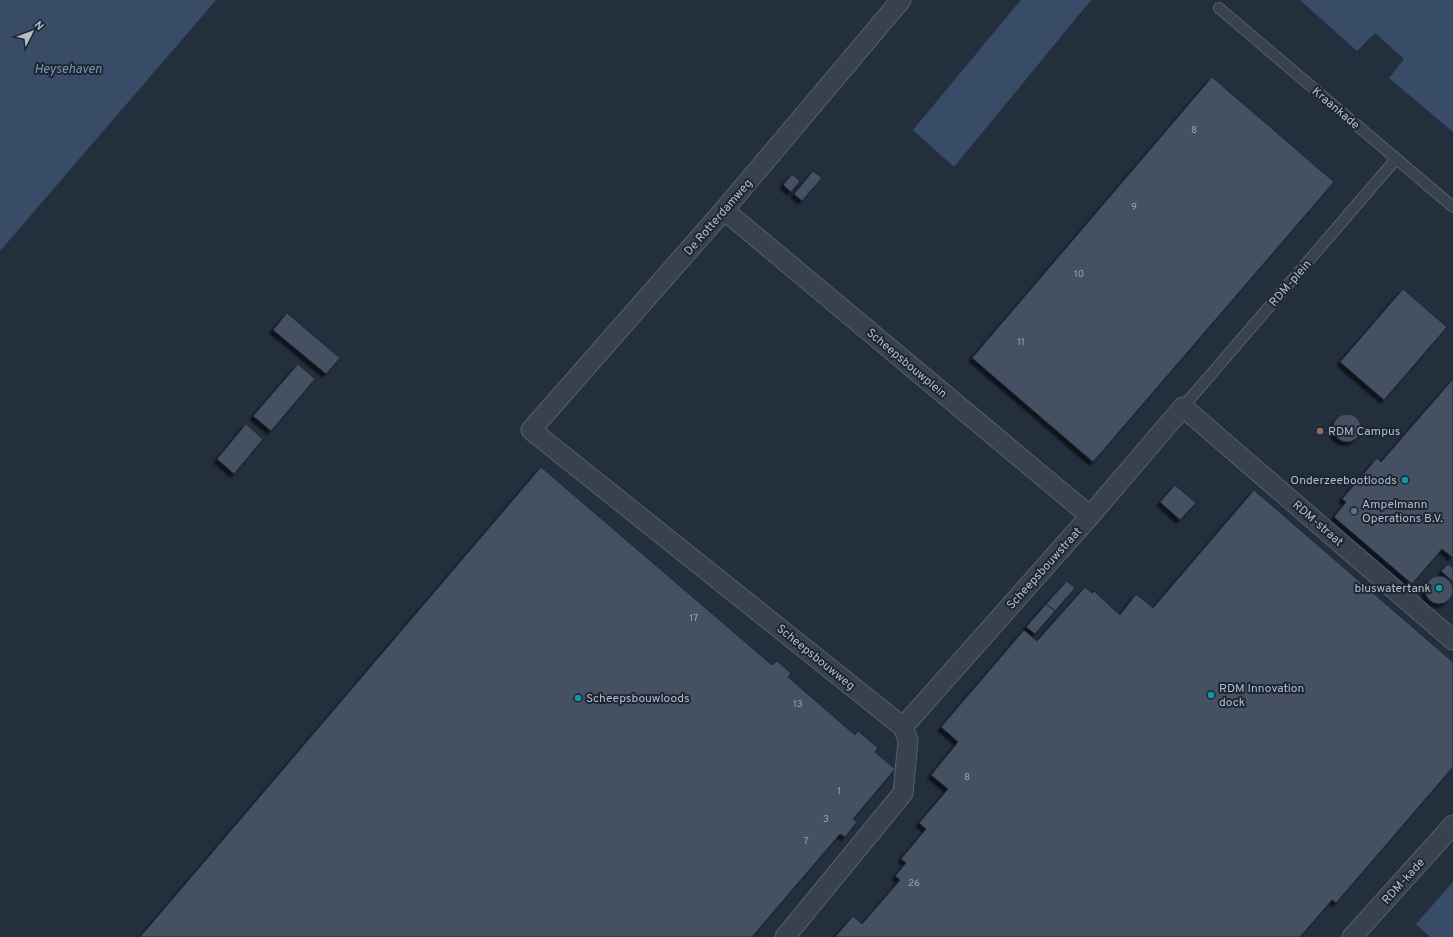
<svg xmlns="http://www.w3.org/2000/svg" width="1453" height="937" font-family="Overpass,sans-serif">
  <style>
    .water { fill: #394c67 }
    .building { fill: #455162; stroke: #1f2835; filter: url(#shadow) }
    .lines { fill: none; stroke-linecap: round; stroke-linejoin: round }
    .lane-casing { stroke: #565f6c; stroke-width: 12 }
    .street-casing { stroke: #565f6c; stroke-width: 21 }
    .lane { stroke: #38414e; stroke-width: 10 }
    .street { stroke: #38414e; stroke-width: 19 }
    .education-dot { fill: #8d6e63; stroke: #1d2633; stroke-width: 1.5 }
    .culture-dot { fill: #0f9aa8; stroke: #1d2633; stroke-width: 1.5 }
    .service-dot { fill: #5c6f8a; stroke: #1d2633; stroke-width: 1.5 }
    .labels { text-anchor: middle; stroke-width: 4; stroke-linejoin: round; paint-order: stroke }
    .number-label { font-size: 10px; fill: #98a1af }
    .street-label { font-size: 12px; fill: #b4bcc9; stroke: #1d2633 }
    .poi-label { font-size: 12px; fill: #b4bcc9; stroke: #1d2633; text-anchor: start }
    .water-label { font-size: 13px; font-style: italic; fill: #7c92b1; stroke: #1d2633 }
  </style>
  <defs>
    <filter id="shadow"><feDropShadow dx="-3.5" dy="3.5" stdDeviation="1" flood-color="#0009"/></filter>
  </defs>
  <rect width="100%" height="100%" fill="#242f3e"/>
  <g class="water">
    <polygon points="0,0 216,0 0,251"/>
    <polygon points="1021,0 1091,0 954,167 913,130"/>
    <polygon points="1300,0 1453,0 1453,132 1389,78 1404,59 1375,33 1357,51"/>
    <polygon points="1453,882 1453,937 1430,937 1416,924"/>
  </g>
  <g class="building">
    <polygon points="1212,77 1334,182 1093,462 972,358"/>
    <polygon points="813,171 822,178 802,201 794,194"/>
    <polygon points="792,174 800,181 791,192 783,185"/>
    <polygon points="1403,289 1447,327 1384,400 1340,362"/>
    <polygon points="287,313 340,358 326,374 273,330"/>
    <polygon points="298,364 315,379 271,431 253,416"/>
    <polygon points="1453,379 1453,558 1442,549 1412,584 1334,517 1346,502 1342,499 1377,458 1381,462"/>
    <circle cx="1347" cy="428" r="14"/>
    <polygon points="246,424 263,439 234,474 217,459"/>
    <polygon points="541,467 772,665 777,661 791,673 788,677 855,735 858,731 878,748 875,752 895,769 853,819 857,822 845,837 840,834 752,937 140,937"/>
    <polygon points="1175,485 1196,503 1180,520 1160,502"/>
    <polygon points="1254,490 1453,662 1453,767 1336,903 1332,900 1300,937 835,937 853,916 862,924 900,880 895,876 906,863 901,859 926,829 919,823 948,789 931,775 958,742 941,727 1024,630 1037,641 1085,587 1092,593 1094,591 1120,615 1136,594 1153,608"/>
    <polygon points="1448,564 1453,568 1453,582 1441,571"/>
    <circle cx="1439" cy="590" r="14"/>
    <polygon points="1067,581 1075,588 1055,611 1046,604"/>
    <polygon points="1046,604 1055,611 1035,634 1026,627"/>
  </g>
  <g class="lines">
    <g class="lane-casing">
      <g id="lane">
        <polyline points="1219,8 1453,207"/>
        <polyline points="1183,407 1396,159"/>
      </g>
    </g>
    <g class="street-casing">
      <g id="street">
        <polyline points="724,210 1090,516"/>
        <polyline points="903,727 1090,516 1183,407 1453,640"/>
        <polyline points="785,937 903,793 908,740 903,727 531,430 724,210 901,0"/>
        <polyline points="1352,937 1453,825"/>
      </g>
    </g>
    <use href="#lane" class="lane"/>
    <use href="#street" class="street"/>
  </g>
  <circle class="education-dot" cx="1320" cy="431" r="4"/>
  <g class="culture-dot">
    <circle cx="1405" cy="480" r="4"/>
    <circle cx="1439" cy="588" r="4"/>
    <circle cx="1211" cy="695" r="4"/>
    <circle cx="578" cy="698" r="4"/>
  </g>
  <circle class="service-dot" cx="1354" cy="511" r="4"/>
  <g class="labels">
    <g class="number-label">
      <text x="1194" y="133">8</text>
      <text x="1134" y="210">9</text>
      <text x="1079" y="277">10</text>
      <text x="1021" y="345">11</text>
      <text x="694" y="621">17</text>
      <text x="798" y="707">13</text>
      <text x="967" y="780">8</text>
      <text x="839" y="794">1</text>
      <text x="826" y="822">3</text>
      <text x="806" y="844">7</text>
      <text x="914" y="886">26</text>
    </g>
    <g class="street-label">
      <text transform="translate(1336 108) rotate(40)" y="4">Kraankade</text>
      <text transform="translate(718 217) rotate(-49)" y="4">De Rotterdamweg</text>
      <text transform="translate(1290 283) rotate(-49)" y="4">RDM-plein</text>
      <text transform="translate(907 363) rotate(40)" y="4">Scheepsbouwplein</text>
      <text transform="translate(1318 523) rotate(41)" y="4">RDM-straat</text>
      <text transform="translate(1044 568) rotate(-48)" y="4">Scheepsbouwstraat</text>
      <text transform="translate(816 657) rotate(39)" y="4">Scheepsbouwweg</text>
      <text transform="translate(1403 881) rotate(-48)" y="4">RDM-kade</text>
    </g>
    <g class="poi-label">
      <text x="1328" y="435">RDM Campus</text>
      <text x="1397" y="484" text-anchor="end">Onderzeebootloods</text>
      <text x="1362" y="508">Ampelmann<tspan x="1362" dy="14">Operations B.V.</tspan></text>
      <text x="1431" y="592" text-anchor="end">bluswatertank</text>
      <text x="1219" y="692">RDM Innovation<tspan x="1219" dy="14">dock</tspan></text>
      <text x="586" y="702">Scheepsbouwloods</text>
    </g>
    <g class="water-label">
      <text x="68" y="73">Heysehaven</text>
    </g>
  </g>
  <g transform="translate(32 32) rotate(48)" stroke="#1d2633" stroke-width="3" paint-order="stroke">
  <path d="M0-3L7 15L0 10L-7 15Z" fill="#b4bcc9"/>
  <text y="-6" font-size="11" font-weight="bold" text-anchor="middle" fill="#b4bcc9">N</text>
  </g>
</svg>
